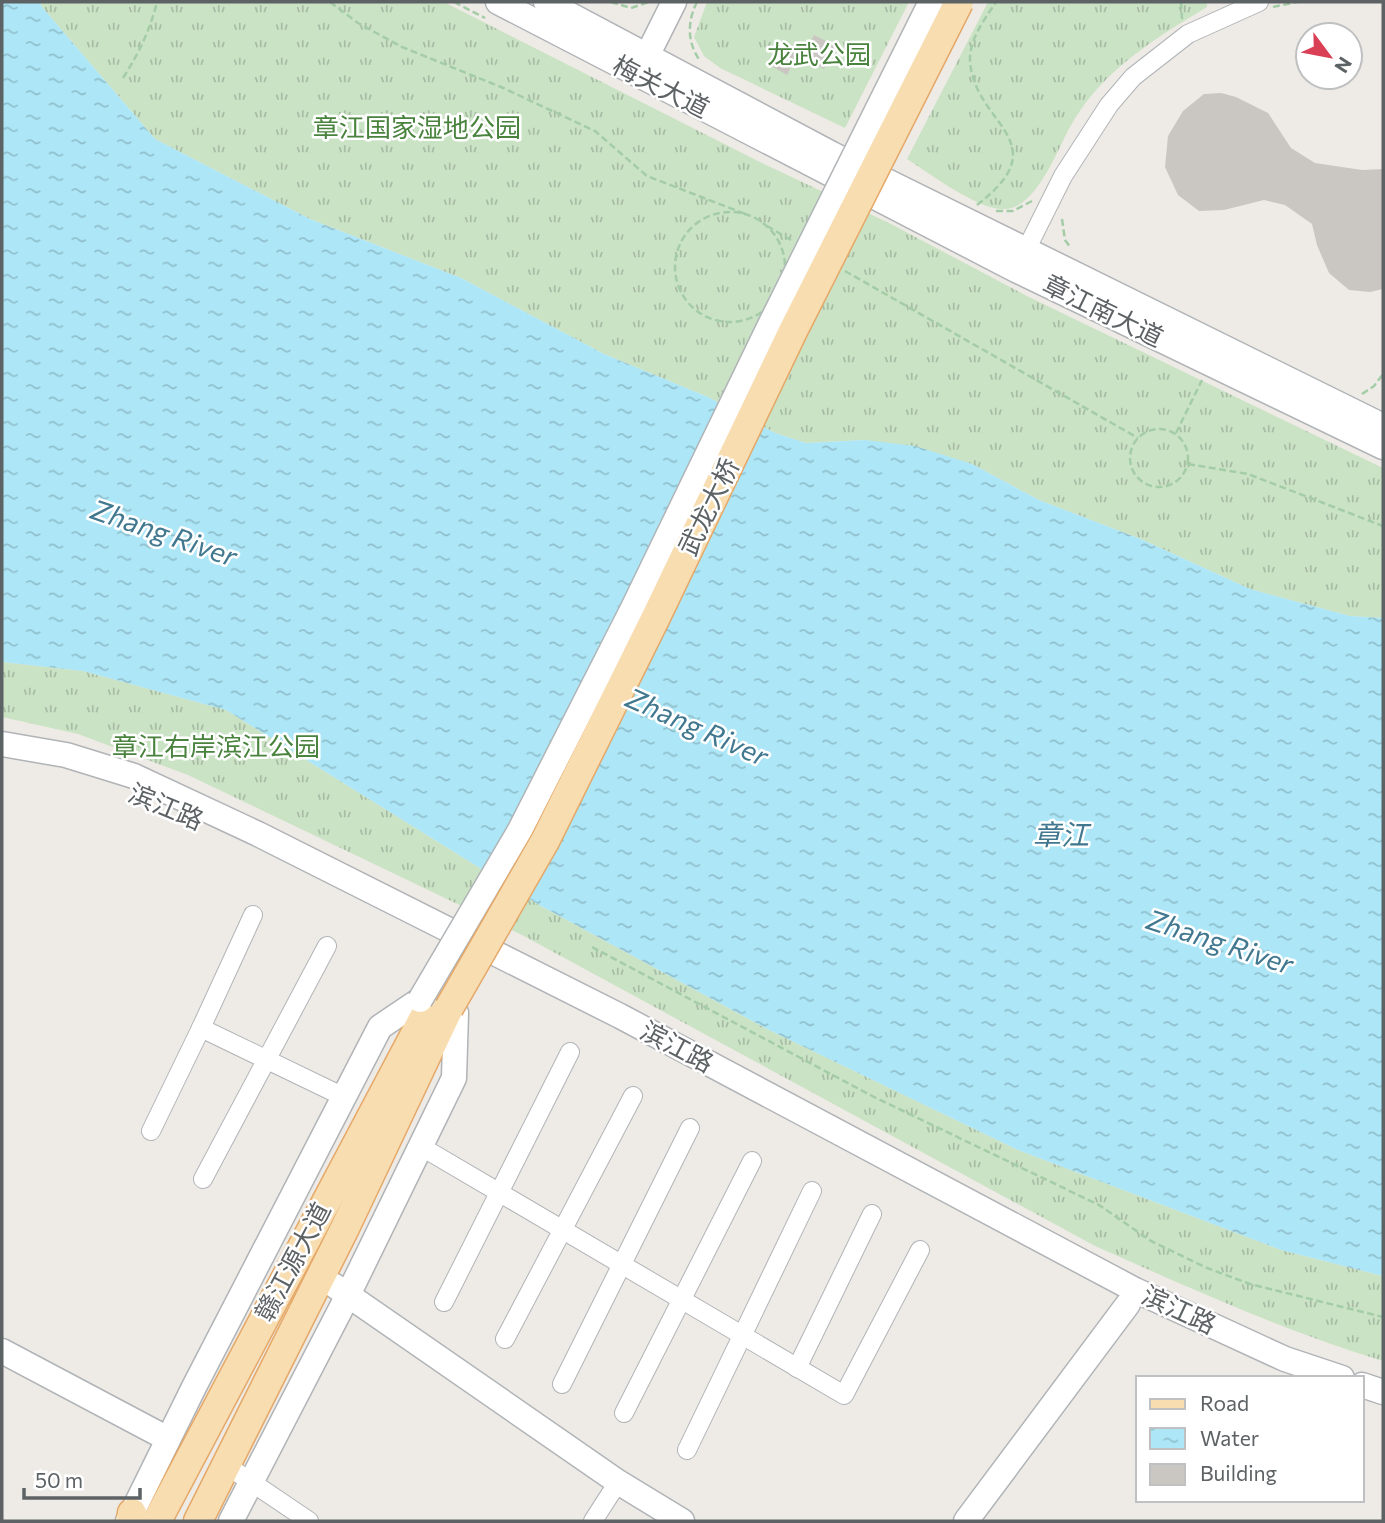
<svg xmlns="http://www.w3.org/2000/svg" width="1385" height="1523" font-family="Commissioner,'Noto Sans SC',sans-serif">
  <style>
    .grass { fill: url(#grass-tufts) }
    .water { fill: url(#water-ripples) }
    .building { fill: #cac6c2 }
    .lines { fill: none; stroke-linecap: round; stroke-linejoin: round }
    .street-casing { stroke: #b1b4b7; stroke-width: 20 }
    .secondary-casing { stroke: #b0b4b7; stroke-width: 27 }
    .primary-casing { stroke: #e5a868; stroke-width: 31 }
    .path { stroke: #a4cda7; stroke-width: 2.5; stroke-dasharray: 7 3.5; stroke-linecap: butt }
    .street { stroke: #fff; stroke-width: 18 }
    .secondary { stroke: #fff; stroke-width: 24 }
    .primary { stroke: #f8ddb1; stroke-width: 28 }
    .secondary-bridge-casing { stroke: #b0b4b7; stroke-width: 27; stroke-linecap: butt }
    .primary-bridge-casing { stroke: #e5a868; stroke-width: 31; stroke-linecap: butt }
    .secondary-bridge { stroke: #fff; stroke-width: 24 }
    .primary-bridge { stroke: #f8ddb1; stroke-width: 28 }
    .labels { text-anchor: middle; stroke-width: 5; stroke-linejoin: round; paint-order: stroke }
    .park-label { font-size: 26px; fill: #49833e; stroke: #fff }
    .street-label { font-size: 26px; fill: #5d6265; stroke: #fff }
    .water-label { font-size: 28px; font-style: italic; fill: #41788f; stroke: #fff }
  </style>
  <defs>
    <pattern id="grass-tufts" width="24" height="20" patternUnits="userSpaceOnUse" patternTransform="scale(1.75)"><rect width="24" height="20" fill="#cbe3c5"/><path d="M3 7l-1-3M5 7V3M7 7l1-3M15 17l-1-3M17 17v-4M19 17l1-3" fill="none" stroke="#a8bba4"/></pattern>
    <pattern id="water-ripples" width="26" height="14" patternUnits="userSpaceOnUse" patternTransform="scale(1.75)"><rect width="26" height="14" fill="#ade7f7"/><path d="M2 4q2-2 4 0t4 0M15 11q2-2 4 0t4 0" fill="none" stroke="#90bfcc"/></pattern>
  </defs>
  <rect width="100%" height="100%" fill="#eeebe6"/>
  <g class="grass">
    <polygon points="40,2 444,2 758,161 889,223 1029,297 1383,468 1383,618 1350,616 1250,589 1143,540 1039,500 972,464 865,440 806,443 775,433 708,397 604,354 461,278 310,219 155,139 42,7"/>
    <polygon points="707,2 909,2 845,128 720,68 704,56 694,37"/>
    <path d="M 988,2 L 1207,2 L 1207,7 C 1157,37 1105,69 1074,120 C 1058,146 1039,206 1006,209 C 980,212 929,173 907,159 Z"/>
    <path d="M 2,662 L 83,671 L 226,710 L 541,906 L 767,1029 L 1018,1150 L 1281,1250 L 1383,1276 L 1383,1361 C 1284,1331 1190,1288 1095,1246 L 522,935 L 188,775 L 78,734 L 2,717 Z"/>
  </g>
  <polygon class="water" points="2,2 40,2 42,7 155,139 310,219 461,278 604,354 708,397 775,433 806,443 865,440 915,446 972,464 1039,500 1143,540 1250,589 1350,616 1383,618 1383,1276 1281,1250 1018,1150 767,1029 541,906 226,710 83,671 2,662"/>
  <g class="building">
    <polygon points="814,35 836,46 824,69 803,57"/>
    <polygon points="786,43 800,50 787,75 773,67"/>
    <polygon points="1221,93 1236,97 1268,113 1291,148 1315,163 1362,170 1383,169 1383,289 1370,292 1349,290 1329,273 1317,245 1312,224 1285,205 1264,200 1224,210 1199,211 1178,195 1165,167 1168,136 1183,111 1204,94"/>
  </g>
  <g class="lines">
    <g class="street-casing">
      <g id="street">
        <polyline points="1021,260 1063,176 1109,105 1133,77 1188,34 1259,2"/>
        <polyline points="201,1028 344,1097"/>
        <polyline points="151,1131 201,1028 253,915"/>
        <polyline points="420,1146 844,1395 920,1250"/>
        <polyline points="203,1179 327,946"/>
        <polyline points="444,1302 570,1052"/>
        <polyline points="505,1339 633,1096"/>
        <polyline points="797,1368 872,1214"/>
        <polyline points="562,1384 690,1128"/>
        <polyline points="624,1413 752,1161"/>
        <polyline points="687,1450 812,1191"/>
        <polyline points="226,1465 309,1521"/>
        <polyline points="593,1521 618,1482"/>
      </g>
    </g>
    <g class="secondary-casing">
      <g id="secondary">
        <polyline points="498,2 1016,270 1383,447"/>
        <polyline points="546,2 832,154 1383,426"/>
        <polyline points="647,56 674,2"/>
        <polyline points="2,744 66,755 134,776 258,834 620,1016 1135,1290 1285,1359 1342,1378"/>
        <polyline points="335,1286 618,1482 682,1521"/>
        <polyline points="2,1351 168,1439"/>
        <polyline points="1362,1385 1383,1392"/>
        <polyline points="128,1521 194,1387 380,1027 420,1000"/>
        <polyline points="231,1521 348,1295 454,1078 456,1013"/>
        <polyline points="966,1521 1128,1304"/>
      </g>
    </g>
    <g class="primary-casing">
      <g id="primary">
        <polyline points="131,1521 132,1513"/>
        <polyline points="157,1521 431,1004"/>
        <polyline points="198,1521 345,1228 449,1008"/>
      </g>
    </g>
    <g class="path">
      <polyline points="330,2 358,23 402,47 501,87 595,131 647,176 748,215"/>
      <polyline points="454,2 485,18"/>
      <polyline points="611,2 631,8 649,2"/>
      <path d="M 697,2 C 687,22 687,42 700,61"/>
      <polyline points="1181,2 1182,19"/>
      <polyline points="1273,7 1297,2"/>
      <path d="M 123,78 C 139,53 150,30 157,2"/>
      <path d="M 977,205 C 1060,141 974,125 970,61 C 969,39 985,19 996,2"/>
      <polyline points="996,211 1013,211 1032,201"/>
      <circle cx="730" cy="267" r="55"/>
      <polyline points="1062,219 1065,240 1071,248"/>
      <polyline points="767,226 791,240"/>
      <polyline points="845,271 1138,438"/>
      <polyline points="1362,394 1374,386 1383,374"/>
      <circle cx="1159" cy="458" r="29"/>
      <polyline points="1176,433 1202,380"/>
      <polyline points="1188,464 1248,474 1383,526"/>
      <polyline points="592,947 874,1097 1099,1205 1151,1241 1207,1268 1250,1284 1383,1317"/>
    </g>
    <use href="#street" class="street"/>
    <use href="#secondary" class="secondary"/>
    <use href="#primary" class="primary"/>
    <g class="secondary-bridge-casing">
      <polyline id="secondary-bridge" points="420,1000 520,830 633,608 771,323 931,2"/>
    </g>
    <g class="primary-bridge-casing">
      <polyline id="primary-bridge" points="449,1008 545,841 656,617 793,331 959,2"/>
    </g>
    <use href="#secondary-bridge" class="secondary-bridge"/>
    <use href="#primary-bridge" class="primary-bridge"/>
  </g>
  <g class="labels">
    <g class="park-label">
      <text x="819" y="64">龙武公园</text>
      <text x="417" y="137">章江国家湿地公园</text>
      <text x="216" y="756">章江右岸滨江公园</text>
    </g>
    <g class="street-label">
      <text transform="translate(661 87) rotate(27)" y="9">梅关大道</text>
      <text transform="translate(1103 311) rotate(26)" y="9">章江南大道</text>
      <text transform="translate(709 507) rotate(-64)" y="9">武龙大桥</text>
      <text transform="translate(166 807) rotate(23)" y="9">滨江路</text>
      <text transform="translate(677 1047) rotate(28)" y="9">滨江路</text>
      <text transform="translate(293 1262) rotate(-62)" y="9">赣江源大道</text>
      <text transform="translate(1179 1310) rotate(25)" y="9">滨江路</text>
    </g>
    <g class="water-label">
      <text transform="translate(164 533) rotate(19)" y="10">Zhang River</text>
      <text transform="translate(697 727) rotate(24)" y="10">Zhang River</text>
      <text x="1061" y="845">章江</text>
      <text transform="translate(1220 942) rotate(18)" y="10">Zhang River</text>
    </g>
  </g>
  <rect width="1385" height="1523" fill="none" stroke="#5d6265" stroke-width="7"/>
  <rect x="1136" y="1376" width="228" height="126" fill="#ffffff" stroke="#bec0c1" stroke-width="2"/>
  <rect x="1150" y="1399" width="35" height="10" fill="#f8ddb1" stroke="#bec0c1" stroke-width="2"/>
  <text x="1200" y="1411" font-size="21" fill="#5d6265">Road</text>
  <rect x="1150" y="1428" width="35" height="21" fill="url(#water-ripples)" stroke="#bec0c1" stroke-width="2"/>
  <text x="1200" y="1446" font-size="21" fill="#5d6265">Water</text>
  <rect x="1150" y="1464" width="35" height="21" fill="#cac6c2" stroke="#bec0c1" stroke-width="2"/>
  <text x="1200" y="1481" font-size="21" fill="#5d6265">Building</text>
  <g transform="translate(1329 56) rotate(122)"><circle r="33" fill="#ffffff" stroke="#bec0c1" stroke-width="2"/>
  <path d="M0-5L12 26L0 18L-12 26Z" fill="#da4055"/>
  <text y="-10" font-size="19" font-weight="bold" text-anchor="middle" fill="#5d6265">N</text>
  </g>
  <path d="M24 1488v10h116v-10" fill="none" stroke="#5d6265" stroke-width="3.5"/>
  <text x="35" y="1488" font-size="21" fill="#5d6265" stroke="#ffffff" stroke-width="5" paint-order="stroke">50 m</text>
</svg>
